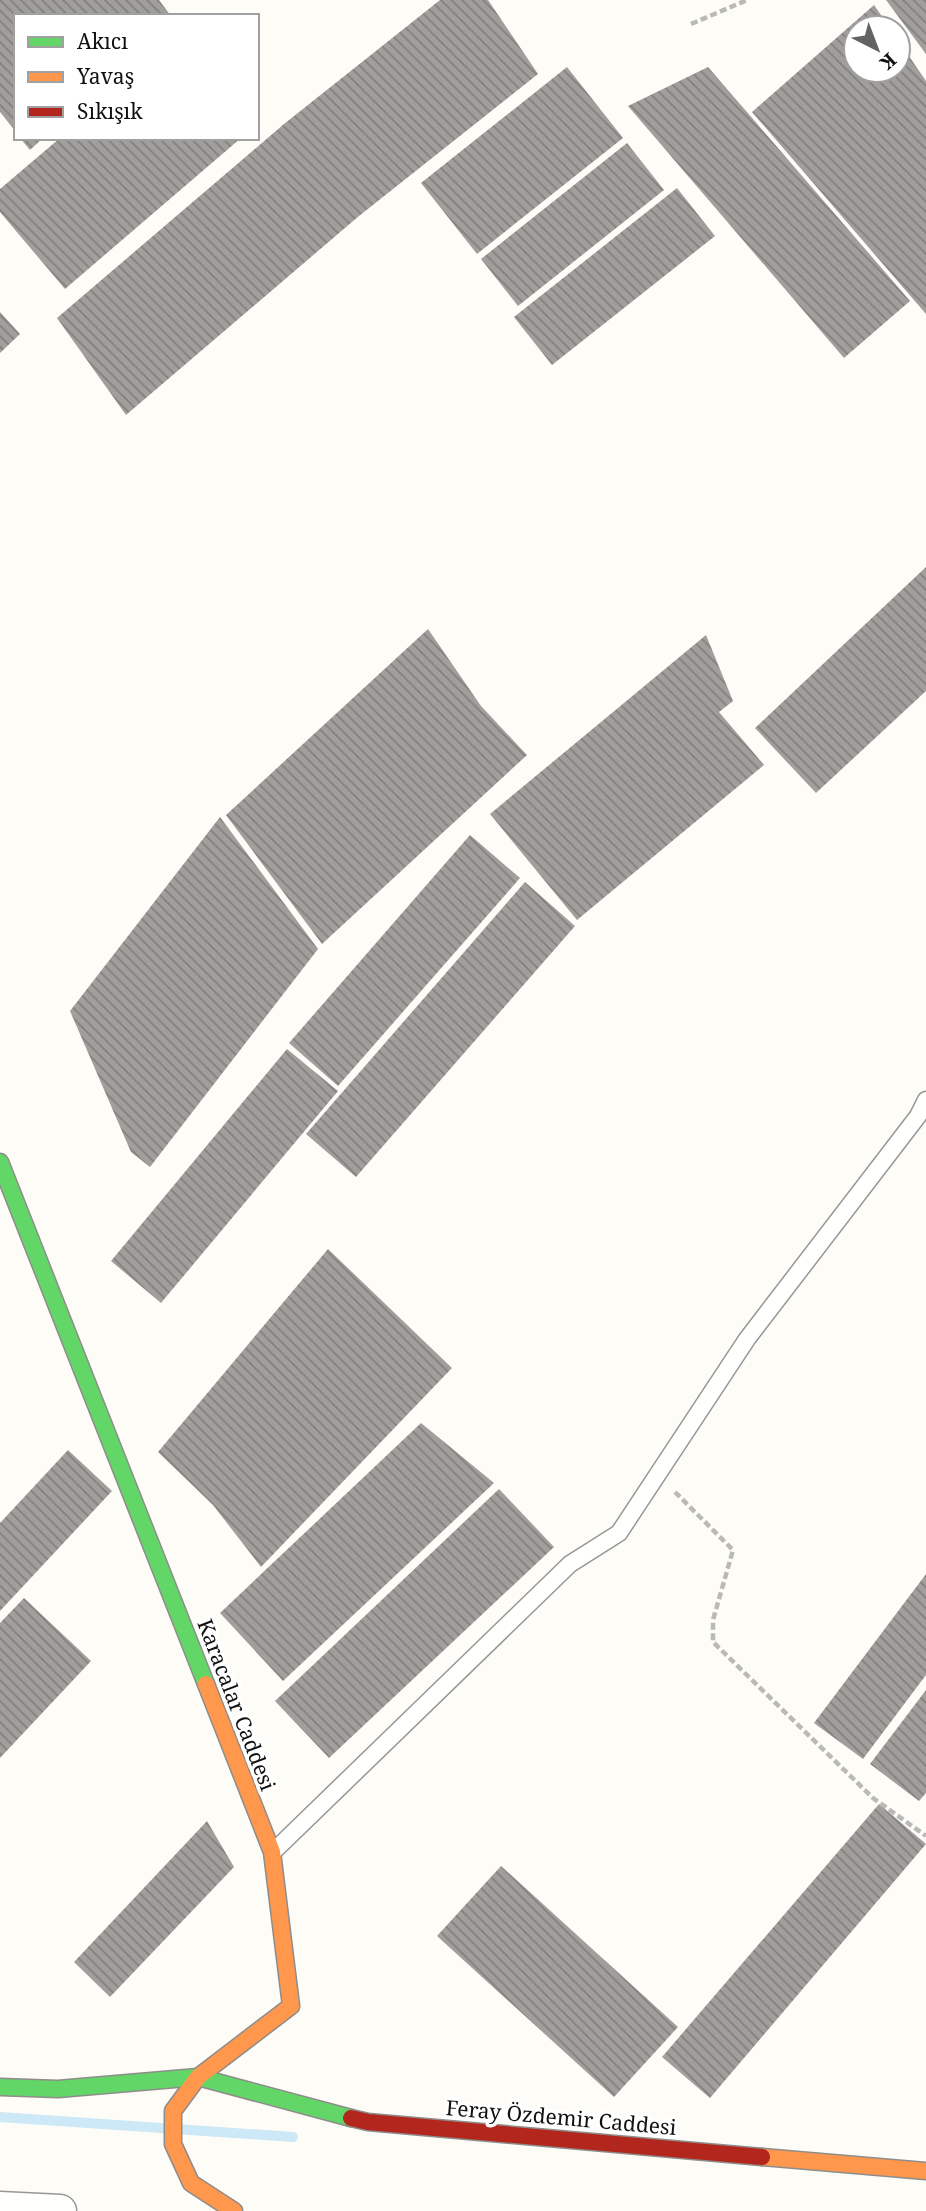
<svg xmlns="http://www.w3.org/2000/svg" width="926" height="2211" font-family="'Noto Serif',serif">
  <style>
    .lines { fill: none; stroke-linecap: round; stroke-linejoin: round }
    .stream { stroke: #cde8f7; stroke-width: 10 }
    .building { fill: url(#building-back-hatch) }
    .lane-casing { stroke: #979795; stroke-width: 19 }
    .street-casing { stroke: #979795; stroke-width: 35 }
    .fast-casing { stroke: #8e8d8b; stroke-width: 19 }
    .slow-casing { stroke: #8e8d8b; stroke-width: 19 }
    .jam-casing { stroke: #8e8d8b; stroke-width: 19 }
    .path { stroke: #b9b9b8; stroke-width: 4.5; stroke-dasharray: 7 3.5; stroke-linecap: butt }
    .lane { stroke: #fffffe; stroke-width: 16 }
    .street { stroke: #fffffe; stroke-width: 32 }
    .fast { stroke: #63d668; stroke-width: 16 }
    .slow { stroke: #ff974d; stroke-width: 16 }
    .jam { stroke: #b3261e; stroke-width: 16 }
    .labels { text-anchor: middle; stroke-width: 7; stroke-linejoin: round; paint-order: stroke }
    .street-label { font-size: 21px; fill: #111; stroke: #fff }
  </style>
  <defs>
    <pattern id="building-back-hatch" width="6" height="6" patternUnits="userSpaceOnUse" patternTransform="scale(1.75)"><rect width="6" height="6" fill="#a19f9c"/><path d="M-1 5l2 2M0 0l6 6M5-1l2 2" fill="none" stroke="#82807e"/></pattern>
  </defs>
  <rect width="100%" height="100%" fill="#fdfcf7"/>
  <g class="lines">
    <polyline class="stream" points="0,2117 293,2137"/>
  </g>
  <g class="building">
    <polygon points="0,0 159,0 171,16 16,16 16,132 0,112"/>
    <polygon points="440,0 488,0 538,74 359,216 126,415 57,318 284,124"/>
    <polygon points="886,0 926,0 926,54"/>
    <polygon points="874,5 890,28 856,28 856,70 898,70 898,40 926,81 926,314 752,112"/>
    <polygon points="567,67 623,138 477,254 421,183"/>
    <polygon points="708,67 910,301 844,358 628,106"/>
    <polygon points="20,138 43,138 30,150"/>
    <polygon points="60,138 241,138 65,289 0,212 0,189"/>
    <polygon points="627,143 664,190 518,306 481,259"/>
    <polygon points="677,188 715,236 552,365 514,317"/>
    <polygon points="0,312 20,334 0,353"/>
    <polygon points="926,567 926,691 816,793 755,728"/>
    <polygon points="428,629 481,706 527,755 322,944 226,815"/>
    <polygon points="706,635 733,701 719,712 764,765 577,920 490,814"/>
    <polygon points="220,817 318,949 150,1167 131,1152 70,1011"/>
    <polygon points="470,835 520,878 338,1086 289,1043"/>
    <polygon points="525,882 575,926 356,1177 306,1134"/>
    <polygon points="287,1049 338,1091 161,1303 111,1261"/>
    <polygon points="328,1249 452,1368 261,1567 213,1505 158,1452"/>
    <polygon points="421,1423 494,1483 283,1681 220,1613"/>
    <polygon points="68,1450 112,1491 0,1611 0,1523"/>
    <polygon points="499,1489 554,1547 329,1758 275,1701"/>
    <polygon points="926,1574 926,1675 863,1759 814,1723"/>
    <polygon points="24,1598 91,1661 0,1758 0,1623"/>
    <polygon points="926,1690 926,1793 919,1801 870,1764"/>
    <polygon points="879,1804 926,1844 710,2098 662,2057"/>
    <polygon points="207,1821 234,1867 110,1997 74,1962"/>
    <polygon points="501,1866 678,2027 614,2097 437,1936"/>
  </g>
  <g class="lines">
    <g class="lane-casing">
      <polyline id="lane" points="274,1851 570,1564 619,1533 747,1339 918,1116 926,1100"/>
    </g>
    <g class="street-casing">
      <polyline id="street" points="0,2208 60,2211"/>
    </g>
    <g class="fast-casing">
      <g id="fast">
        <polyline points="0,1162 206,1684"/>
        <polyline points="0,2087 58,2089 198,2077 351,2118"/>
      </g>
    </g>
    <g class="slow-casing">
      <g id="slow">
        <polyline points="206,1684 272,1852 291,2006 198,2077 173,2111 173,2144 191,2183 234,2211"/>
        <polyline points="762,2157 926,2171"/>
      </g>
    </g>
    <g class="jam-casing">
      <polyline id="jam" points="351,2118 368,2122 762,2157"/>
    </g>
    <g class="path">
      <polyline points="691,24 747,0"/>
      <polyline points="675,1492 733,1550 713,1620 713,1642 873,1798 926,1836"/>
    </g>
    <use href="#lane" class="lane"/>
    <use href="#street" class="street"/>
    <use href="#fast" class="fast"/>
    <use href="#slow" class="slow"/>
    <use href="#jam" class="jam"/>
  </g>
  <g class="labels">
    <g class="street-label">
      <text transform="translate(236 1705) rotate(69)" y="7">Karacalar Caddesi</text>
      <text transform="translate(561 2118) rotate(5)" y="7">Feray Özdemir Caddesi</text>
    </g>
  </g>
  <rect x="14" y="14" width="245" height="126" fill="#ffffff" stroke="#a0a0a0" stroke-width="2"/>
  <rect x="28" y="37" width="35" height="10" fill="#63d668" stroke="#a0a0a0" stroke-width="2"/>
  <text x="77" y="49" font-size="21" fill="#111111">Akıcı</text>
  <rect x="28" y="72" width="35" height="10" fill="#ff974d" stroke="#a0a0a0" stroke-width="2"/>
  <text x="77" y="84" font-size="21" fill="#111111">Yavaş</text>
  <rect x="28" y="107" width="35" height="10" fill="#b3261e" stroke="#a0a0a0" stroke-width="2"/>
  <text x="77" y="119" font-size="21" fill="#111111">Sıkışık</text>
  <g transform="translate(877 49) rotate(138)"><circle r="33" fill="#ffffff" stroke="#a0a0a0" stroke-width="2"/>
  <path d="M0-5L12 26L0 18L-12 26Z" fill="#646362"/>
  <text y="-10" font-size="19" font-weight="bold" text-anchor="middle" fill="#111111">K</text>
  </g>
</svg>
